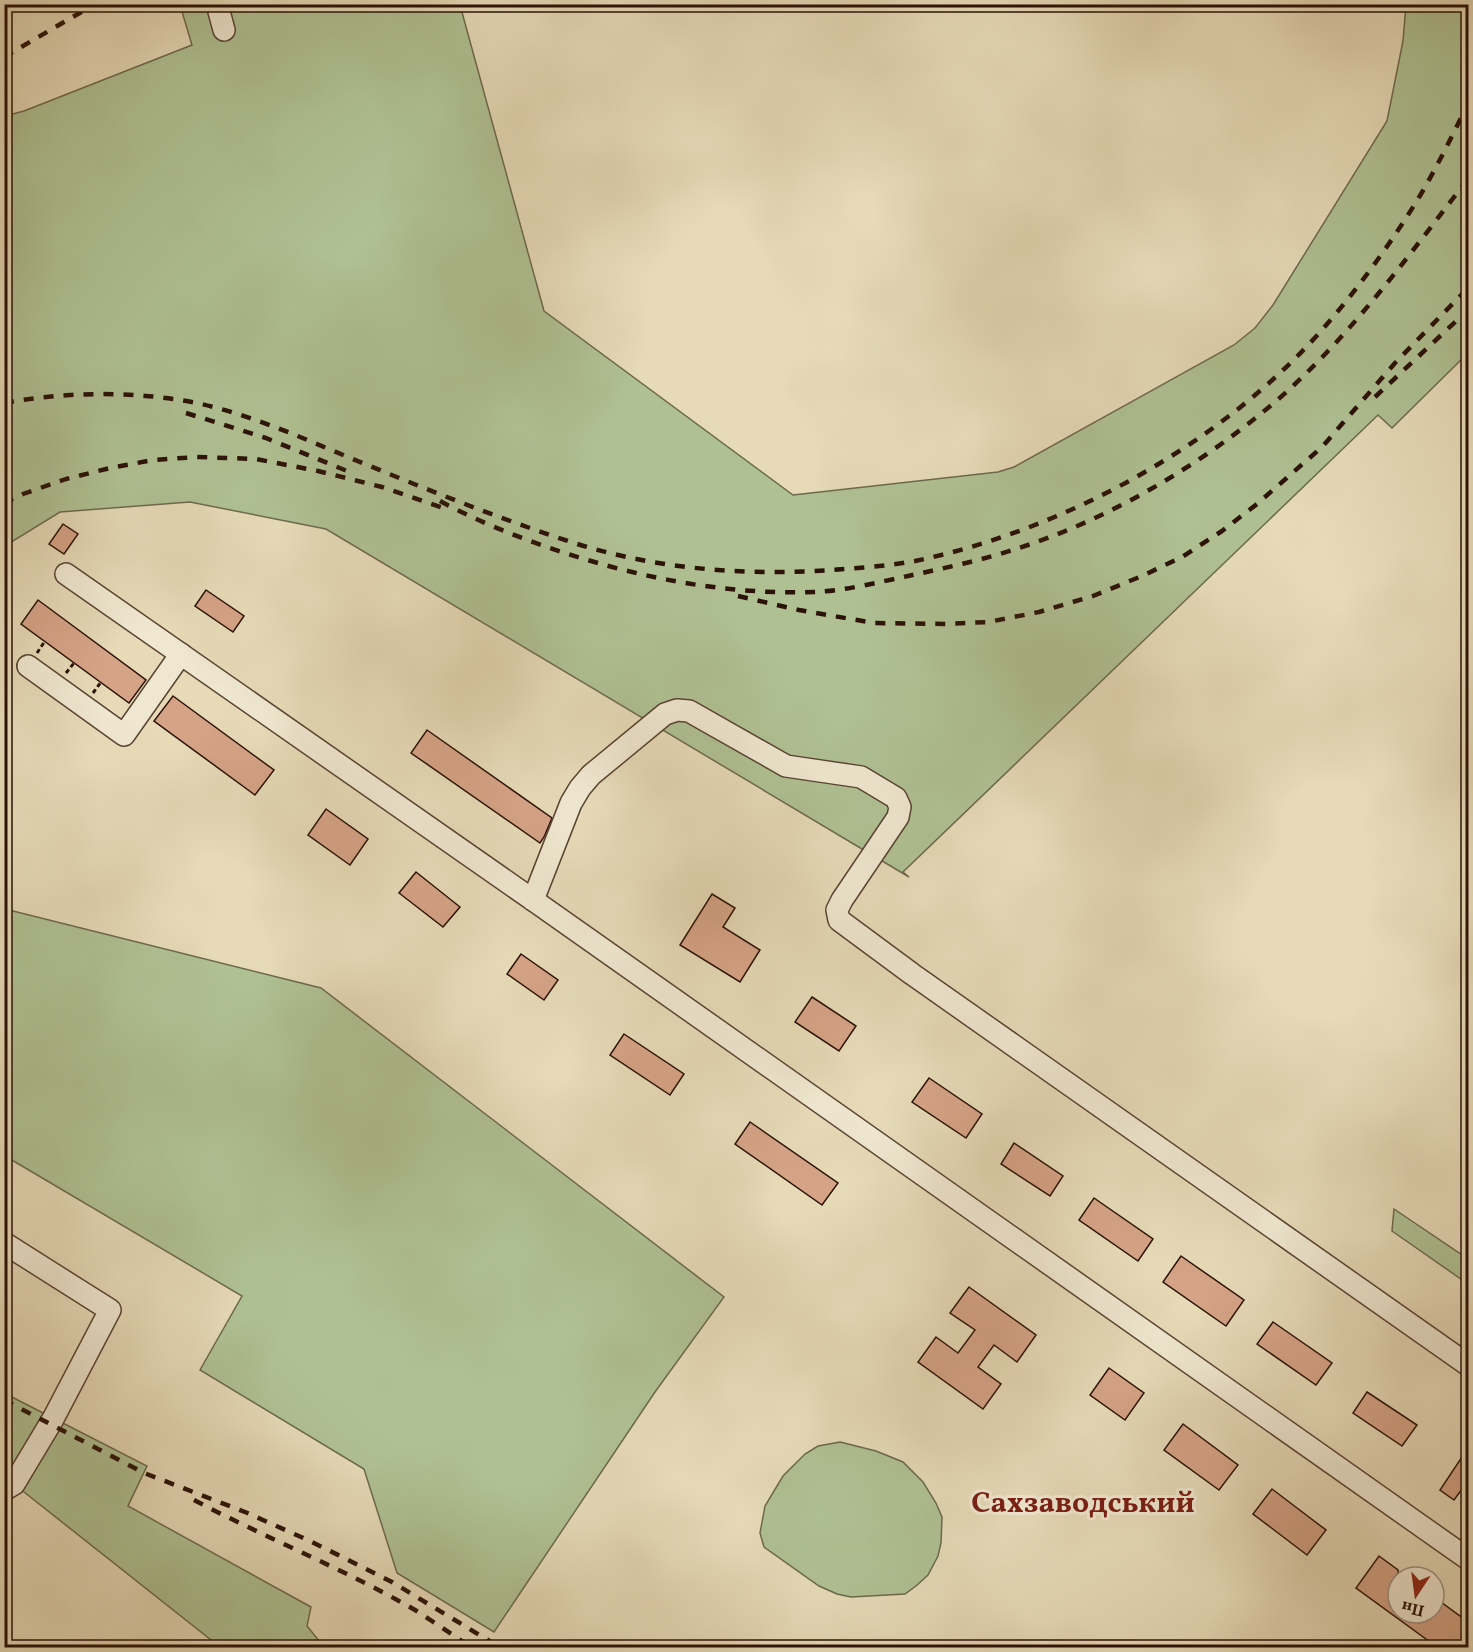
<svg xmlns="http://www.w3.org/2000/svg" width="1473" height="1652" font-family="Vollkorn,serif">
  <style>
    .green { fill: #afc193; stroke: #6d694d; stroke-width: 1.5 }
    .building { fill: #d5a386; stroke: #2b1107; stroke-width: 1.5 }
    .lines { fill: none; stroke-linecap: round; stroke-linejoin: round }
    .minor-casing { stroke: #5a4333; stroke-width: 24 }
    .path { stroke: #2b1107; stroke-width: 3; stroke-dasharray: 4.5 3; stroke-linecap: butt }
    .minor { stroke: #efe7d0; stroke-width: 21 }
    .rail { stroke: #2b1107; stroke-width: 4.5; stroke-dasharray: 10 10; stroke-linecap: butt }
    .labels { text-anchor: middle; stroke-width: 6; stroke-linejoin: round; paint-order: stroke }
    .district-label { font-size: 30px; font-weight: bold; fill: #7a1f14; stroke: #efe7d0 }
  </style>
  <rect width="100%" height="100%" fill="#e6dab7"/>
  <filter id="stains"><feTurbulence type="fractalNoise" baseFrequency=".00333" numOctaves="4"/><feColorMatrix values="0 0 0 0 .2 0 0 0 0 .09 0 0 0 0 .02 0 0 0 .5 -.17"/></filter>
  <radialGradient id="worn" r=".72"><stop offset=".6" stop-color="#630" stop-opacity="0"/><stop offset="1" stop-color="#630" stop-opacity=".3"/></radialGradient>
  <g class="green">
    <polygon points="180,5 460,5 544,311 793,495 998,472 1014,467 1234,345 1255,328 1273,305 1387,121 1403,41 1406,5 1468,5 1468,353 1392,428 1378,415 903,872 909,877 326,529 190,502 60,512 5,546 5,116 24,111 192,45"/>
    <polygon points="5,909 321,988 724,1297 655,1392 494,1632 397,1573 364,1469 200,1370 242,1296 5,1156"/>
    <polygon points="1394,1209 1468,1259 1468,1284 1392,1231"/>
    <polygon points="4,1393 147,1466 128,1506 311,1607 307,1626 324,1647 220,1647 5,1477"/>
    <polygon points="840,1442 876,1451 903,1462 923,1482 936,1503 942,1517 941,1543 938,1556 928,1575 916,1586 905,1594 851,1597 837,1594 819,1586 764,1547 760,1533 765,1506 783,1476 805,1454 818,1446"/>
  </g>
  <g class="building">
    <polygon points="63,524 78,534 64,554 49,544"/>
    <polygon points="206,590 244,616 233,632 195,606"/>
    <polygon points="38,600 146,680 129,703 21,624"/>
    <polygon points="173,696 274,770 255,795 154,721"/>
    <polygon points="427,730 552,818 544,837 540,843 411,753"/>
    <polygon points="326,809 368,839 350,865 308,835"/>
    <polygon points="416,872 460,907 443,927 399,893"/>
    <polygon points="712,894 735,908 723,927 760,950 740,982 680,945"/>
    <polygon points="521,954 558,980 544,1000 507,974"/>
    <polygon points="812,997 856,1026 839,1051 795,1022"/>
    <polygon points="624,1034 684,1074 670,1095 610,1055"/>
    <polygon points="929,1078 982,1114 966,1138 912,1102"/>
    <polygon points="750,1122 838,1183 822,1205 735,1144"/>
    <polygon points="1014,1143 1063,1176 1050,1196 1001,1164"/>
    <polygon points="1094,1198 1153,1239 1138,1261 1079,1220"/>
    <polygon points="1181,1256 1244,1300 1226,1326 1163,1282"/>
    <polygon points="969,1287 1036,1335 1017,1362 994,1345 978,1367 1001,1384 983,1409 918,1362 936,1337 958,1353 975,1330 950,1313"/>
    <polygon points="1273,1322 1332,1363 1316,1385 1257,1344"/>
    <polygon points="1109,1368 1144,1393 1125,1420 1090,1395"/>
    <polygon points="1367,1392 1417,1425 1402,1446 1353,1413"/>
    <polygon points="1183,1424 1238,1465 1219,1490 1164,1450"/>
    <polygon points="1468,1448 1468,1494 1462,1489 1454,1500 1440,1490"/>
    <polygon points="1272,1489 1326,1530 1307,1555 1253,1514"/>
    <polygon points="1379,1556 1398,1570 1398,1613 1434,1613 1434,1597 1468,1622 1468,1647 1437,1647 1356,1588"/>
  </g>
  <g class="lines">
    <g class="minor-casing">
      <g id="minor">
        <polyline points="217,4 224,30"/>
        <polyline points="66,574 533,900 1468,1559"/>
        <polyline points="28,666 124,735 181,654"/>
        <polyline points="533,900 571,803 580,788 591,775 665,714 677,710 689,711 786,766 861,777 896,798 900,807 898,817 842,900 837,910 839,920 912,974 1468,1365"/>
        <polyline points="4,1243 110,1310 53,1419 14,1484 4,1490"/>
      </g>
    </g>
    <g class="path">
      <polyline points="37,653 45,641"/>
      <polyline points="66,673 74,663"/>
      <polyline points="93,693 101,682"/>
    </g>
    <use href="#minor" class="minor"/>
    <g class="rail">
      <polyline points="4,57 95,4"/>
      <polyline points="1375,397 1468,310"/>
      <path d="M 4,403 C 60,393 117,391 173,399 C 240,408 303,439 365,464 C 433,492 501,519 571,542 C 654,569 744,576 831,570 C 858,568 887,566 915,561 C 1064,530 1220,445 1321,331 C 1358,289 1392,242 1421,194 C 1438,165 1453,134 1468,104"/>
      <polyline points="186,413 266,438 352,473"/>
      <path d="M 440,501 C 475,520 512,535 550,548 C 635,577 723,595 814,592 C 843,591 880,582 908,576 C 945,568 983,560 1019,548 C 1106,520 1192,470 1263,412 C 1343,347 1405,260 1468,179"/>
      <polyline points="4,503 23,494 66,479 110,468 153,460 197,457 256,459 318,471 382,487 446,509"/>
      <polyline points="738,596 799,610 874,623 946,624 988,622 1039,612 1093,596 1142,576 1182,557 1222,531 1257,504 1322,447 1395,363 1468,288"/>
      <polyline points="4,1400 144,1473 245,1512 310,1541 392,1582 501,1648"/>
      <path d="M 194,1500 C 266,1538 344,1569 415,1610 C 434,1622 453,1635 472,1648"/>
    </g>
  </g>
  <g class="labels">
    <g class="district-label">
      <text x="1083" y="1512">Сахзаводський</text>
    </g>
  </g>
  <rect width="1473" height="1652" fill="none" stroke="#e6dab7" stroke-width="24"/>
  <rect x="6" y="6" width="1461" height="1640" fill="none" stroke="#2b1107" stroke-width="3"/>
  <rect x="12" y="12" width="1449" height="1628" fill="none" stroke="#2b1107" stroke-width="1.5"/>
  <g transform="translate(1416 1595) rotate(193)"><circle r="28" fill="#efe7d0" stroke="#a19180" stroke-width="1.5"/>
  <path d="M0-4.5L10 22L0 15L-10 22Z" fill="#8f2418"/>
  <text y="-9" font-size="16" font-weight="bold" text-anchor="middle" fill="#2b1107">Пн</text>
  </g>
  <rect width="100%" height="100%" filter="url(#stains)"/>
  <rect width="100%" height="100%" fill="url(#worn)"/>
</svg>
